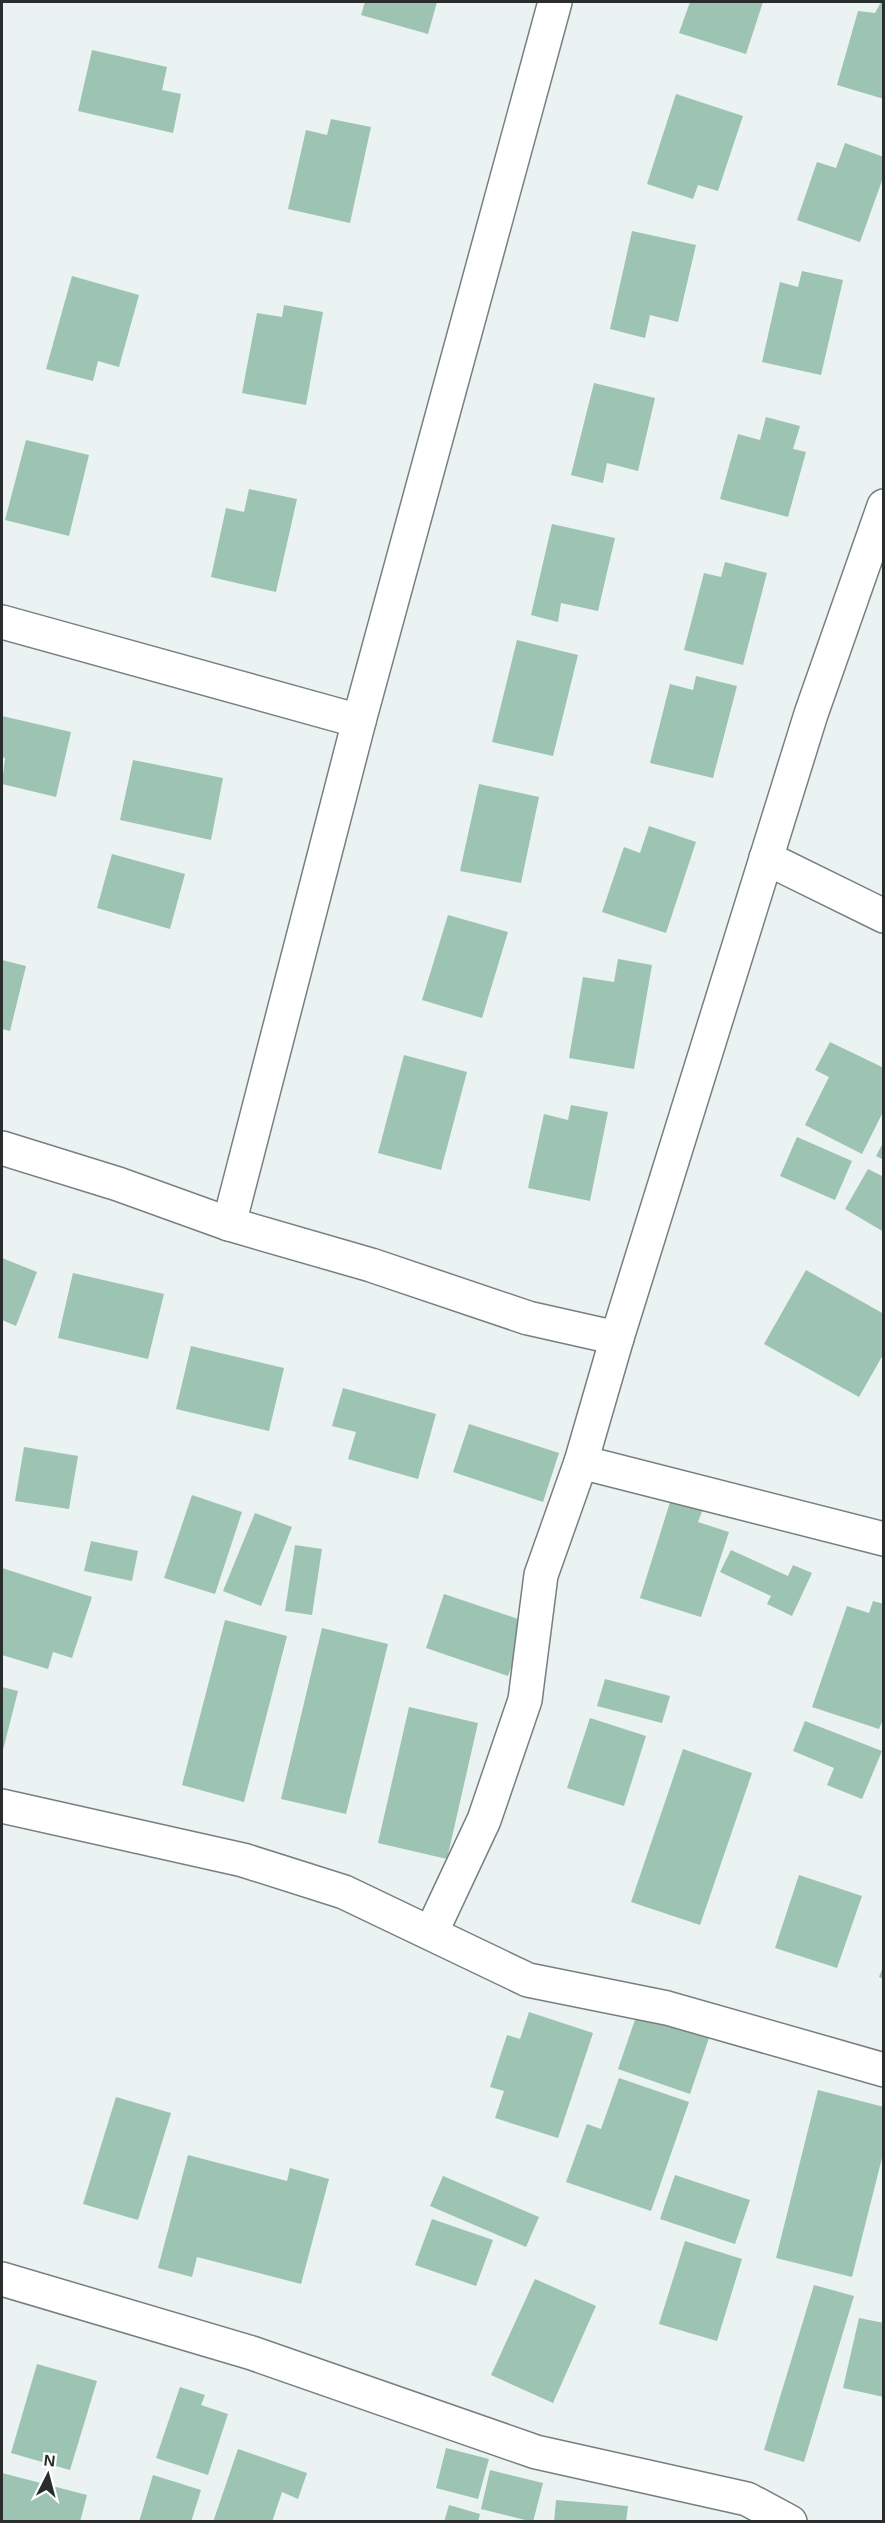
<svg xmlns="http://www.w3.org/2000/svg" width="885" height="2523" font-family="Arial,sans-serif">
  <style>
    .building { fill: #9dc4b2 }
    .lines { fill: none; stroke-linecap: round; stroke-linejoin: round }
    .minor-casing { stroke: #787f7f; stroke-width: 36 }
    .minor { stroke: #fff; stroke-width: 33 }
  </style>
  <rect width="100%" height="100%" fill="#eaf2f2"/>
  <g class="building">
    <polygon points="365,2 437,2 428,34 361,15"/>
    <polygon points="690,2 763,2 746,54 679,33"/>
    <polygon points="881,2 884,2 884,99 837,85 858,11 875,13"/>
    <polygon points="92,50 167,67 162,90 181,94 173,133 78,111"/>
    <polygon points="676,94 743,116 718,191 698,185 693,199 647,184"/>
    <polygon points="331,119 371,127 350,223 288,209 306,130 327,135"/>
    <polygon points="845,143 884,157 884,175 860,242 797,220 817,162 836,168"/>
    <polygon points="632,231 696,245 678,322 650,315 645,338 610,329"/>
    <polygon points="802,271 843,280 821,375 762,362 780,282 798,287"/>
    <polygon points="72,276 139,295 119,367 98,361 93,381 46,369"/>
    <polygon points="284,305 323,312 306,405 242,393 257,313 282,317"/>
    <polygon points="594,383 655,398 638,471 607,463 603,483 571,475"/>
    <polygon points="766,417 800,426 793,449 806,452 788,517 720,499 738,434 760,440"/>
    <polygon points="26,440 89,455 69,536 5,520"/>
    <polygon points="249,489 297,499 276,592 211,577 226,508 244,512"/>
    <polygon points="552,524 615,538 598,611 561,603 558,622 531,615"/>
    <polygon points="725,562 767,573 743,665 684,650 704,573 721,577"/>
    <polygon points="517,640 578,655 553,756 492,742"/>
    <polygon points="696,676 737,686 713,778 650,763 670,684 693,690"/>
    <polygon points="2,716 71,732 56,797 2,784 5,758 2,757"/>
    <polygon points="133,760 223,778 211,840 120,820"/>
    <polygon points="479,784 539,797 521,883 460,871"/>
    <polygon points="649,826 696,842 666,933 602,912 624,847 640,853"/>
    <polygon points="112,854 185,874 170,929 97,908"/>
    <polygon points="448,915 508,932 482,1018 422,1000"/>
    <polygon points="618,959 652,965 634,1069 569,1058 583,977 614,982"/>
    <polygon points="2,960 26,966 10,1031 2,1029"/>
    <polygon points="830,1042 884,1068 884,1110 862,1154 805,1125 829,1077 815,1070"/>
    <polygon points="404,1055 467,1072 441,1170 378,1153"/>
    <polygon points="571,1105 608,1112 590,1201 528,1188 544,1114 568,1120"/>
    <polygon points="797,1137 852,1161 835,1200 780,1176"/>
    <polygon points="884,1141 884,1160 876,1156"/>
    <polygon points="868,1169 884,1177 884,1232 845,1209"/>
    <polygon points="2,1258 37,1272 16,1326 2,1320"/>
    <polygon points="806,1270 884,1314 884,1353 859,1397 764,1344"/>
    <polygon points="73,1273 164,1294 148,1359 58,1338"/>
    <polygon points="191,1346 284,1368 269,1431 176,1409"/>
    <polygon points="343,1388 436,1414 418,1479 348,1459 356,1432 332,1426"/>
    <polygon points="469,1424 559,1453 543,1502 453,1472"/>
    <polygon points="24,1447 78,1456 69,1509 15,1501"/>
    <polygon points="192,1495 242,1512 215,1594 164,1578"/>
    <polygon points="671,1499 703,1509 698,1522 729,1532 701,1617 640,1598"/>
    <polygon points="255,1513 292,1527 261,1606 223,1591"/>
    <polygon points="91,1541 138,1551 132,1581 84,1571"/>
    <polygon points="295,1545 322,1549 312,1615 285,1611"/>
    <polygon points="731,1550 788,1576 793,1565 812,1573 792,1616 767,1604 771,1596 720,1572"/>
    <polygon points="2,1568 92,1597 72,1658 53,1652 48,1669 2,1655"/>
    <polygon points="444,1594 527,1622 508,1676 426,1648"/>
    <polygon points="873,1601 884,1604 884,1717 879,1729 812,1707 847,1606 869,1613"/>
    <polygon points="225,1620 287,1636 244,1802 182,1785"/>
    <polygon points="322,1628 388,1644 346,1814 281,1799"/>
    <polygon points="605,1679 670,1696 662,1723 597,1706"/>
    <polygon points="2,1687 18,1691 2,1754"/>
    <polygon points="409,1707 478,1723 447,1859 378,1843"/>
    <polygon points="590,1718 646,1736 624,1806 567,1788"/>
    <polygon points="805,1721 882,1751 862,1799 827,1785 834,1768 793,1751"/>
    <polygon points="683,1749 752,1773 700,1925 631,1902"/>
    <polygon points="799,1875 862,1896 837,1968 775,1948"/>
    <polygon points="884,1964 884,1979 879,1977"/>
    <polygon points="529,2012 593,2033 558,2138 495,2118 504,2091 490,2087 507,2035 520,2039"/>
    <polygon points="637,2014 709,2038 690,2094 618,2069"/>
    <polygon points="619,2078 689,2102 651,2211 566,2182 587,2124 601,2129"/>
    <polygon points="818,2090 884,2107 884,2150 852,2277 776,2258"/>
    <polygon points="116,2097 171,2113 138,2220 83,2204"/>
    <polygon points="188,2155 287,2181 290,2168 329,2179 301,2284 197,2257 192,2277 158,2268"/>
    <polygon points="675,2175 750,2200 735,2244 660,2219"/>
    <polygon points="443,2176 539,2217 526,2247 430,2206"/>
    <polygon points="432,2219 493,2240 476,2286 415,2265"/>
    <polygon points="685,2241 742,2259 717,2341 659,2324"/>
    <polygon points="535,2279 596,2306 553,2403 491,2375"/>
    <polygon points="814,2285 854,2296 804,2462 764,2450"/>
    <polygon points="859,2318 884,2323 884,2397 843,2388"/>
    <polygon points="37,2364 97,2381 70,2470 11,2453"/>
    <polygon points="180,2387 205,2395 201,2405 228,2414 208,2475 156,2458"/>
    <polygon points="446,2448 489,2459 478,2499 436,2488"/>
    <polygon points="238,2449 307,2473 298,2499 282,2492 272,2522 213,2522"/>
    <polygon points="490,2470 543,2483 533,2522 481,2509"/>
    <polygon points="2,2473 87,2495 80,2522 2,2521"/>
    <polygon points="153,2475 201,2490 191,2522 139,2522"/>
    <polygon points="556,2500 628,2506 626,2522 554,2522"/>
    <polygon points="449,2505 480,2514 478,2522 444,2522"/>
  </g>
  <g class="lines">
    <g class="minor-casing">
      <g id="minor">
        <polyline points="2,622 359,721"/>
        <polyline points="766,858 884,916"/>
        <polyline points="2,1148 118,1184 229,1224 371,1265 528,1318 617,1338"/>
        <polyline points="229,1224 359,721 555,2"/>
        <polyline points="581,1462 884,1539"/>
        <polyline points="2,1806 243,1860 344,1892 528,1980 667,2008 884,2070"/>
        <polyline points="431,1933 484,1820 525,1700 541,1575 581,1462 617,1338 811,714 884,506"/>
        <polyline points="2,2279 252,2353 536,2452 747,2499 790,2522"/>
      </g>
    </g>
    <use href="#minor" class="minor"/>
  </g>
  <rect width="885" height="2523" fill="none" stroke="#2a2d2d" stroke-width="6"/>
  <g transform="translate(48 2475) rotate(6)" stroke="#ffffff" stroke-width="4.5" paint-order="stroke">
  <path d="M0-4.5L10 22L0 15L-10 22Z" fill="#2a2d2d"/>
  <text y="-9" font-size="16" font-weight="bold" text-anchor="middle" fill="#2a2d2d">N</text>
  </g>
</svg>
